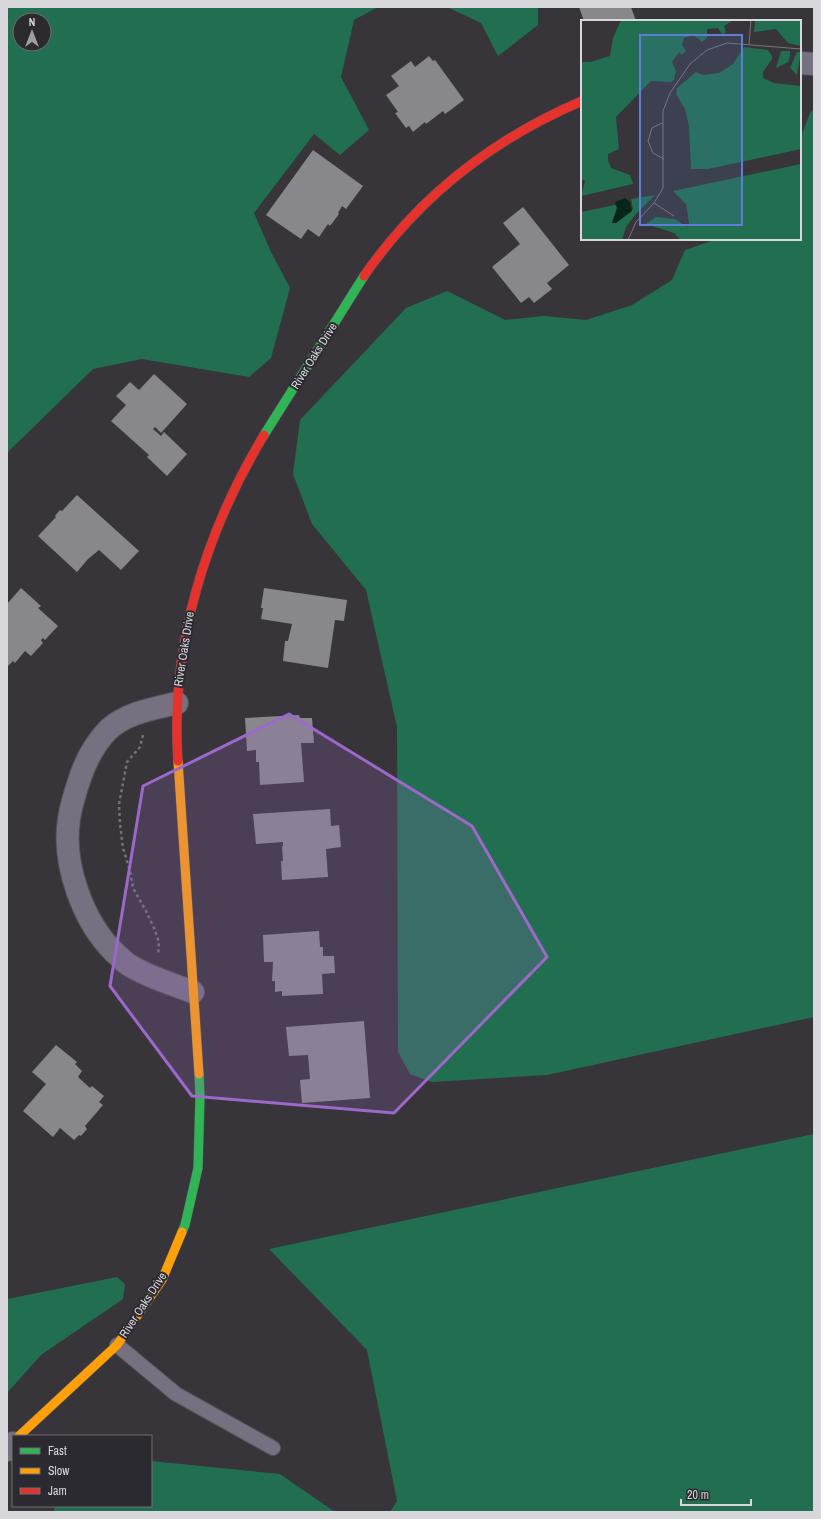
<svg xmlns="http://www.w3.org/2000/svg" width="821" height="1519" font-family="'Archivo Narrow',sans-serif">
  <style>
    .forest { fill: #226e51; fill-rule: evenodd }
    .building { fill: #88878b }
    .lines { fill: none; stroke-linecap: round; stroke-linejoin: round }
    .lane-casing { stroke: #545356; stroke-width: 16 }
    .street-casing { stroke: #545356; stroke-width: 24 }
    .fast-casing { stroke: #545356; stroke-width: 10 }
    .slow-casing { stroke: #545356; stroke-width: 10 }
    .jam-casing { stroke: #545356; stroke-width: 10 }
    .path { stroke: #75717b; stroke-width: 2.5; stroke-dasharray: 3 3; stroke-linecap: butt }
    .lane { stroke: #767081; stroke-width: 14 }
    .street { stroke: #767081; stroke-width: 22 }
    .fast { stroke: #30b455; stroke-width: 9 }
    .slow { stroke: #ff9f0a; stroke-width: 9 }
    .jam { stroke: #e5322d; stroke-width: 9 }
    .marked { fill: #9c68c9; fill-opacity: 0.2; stroke: #9c68c9; stroke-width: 3; stroke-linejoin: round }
    .labels { text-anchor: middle; stroke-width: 4; stroke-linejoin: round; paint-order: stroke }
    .street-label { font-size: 12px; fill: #d8d7db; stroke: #2c2a31 }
    .inset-road { fill: none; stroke: #77767a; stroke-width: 1 }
    .view { fill: #5e7ed9; fill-opacity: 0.15; stroke: #5e7ed9; stroke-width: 2 }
    .inset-edge { fill: none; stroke: #d8d7db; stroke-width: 2 }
  </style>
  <rect width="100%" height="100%" fill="#37353a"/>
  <g class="forest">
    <path d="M 7,7 L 378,7 L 354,20 L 341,77 L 369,130 L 340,155 L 314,134 L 254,213 L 271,252 L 290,288 L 271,358 L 249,377 L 142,359 L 93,369 L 7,453 ZM 20,20 L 44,20 L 44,44 L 20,44 Z"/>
    <polygon points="447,7 538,7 538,25 498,56 481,23"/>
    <polygon points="814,109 814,1017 547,1075 432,1082 410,1074 398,1052 397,727 366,590 312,524 293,474 300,420 406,308 447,291 505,320 544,316 586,320 632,305 672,280 685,250 717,239 800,239 800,139 810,113"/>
    <polygon points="814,1134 814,1512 390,1512 397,1501 367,1350 269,1249"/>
    <polygon points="117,1277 125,1284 123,1299 41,1355 7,1393 7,1299"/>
    <polygon points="151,1461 280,1474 335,1512 54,1511 55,1506 151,1506"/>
  </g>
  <g class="building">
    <polygon points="579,7 631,7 636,21 584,21"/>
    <polygon points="429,56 433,61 435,60 464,100 445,114 443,111 426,124 425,122 413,132 409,126 406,128 395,113 398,112 386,95 399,86 391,76 411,61 415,67"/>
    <polygon points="313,150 363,186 346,209 342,206 338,213 339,214 330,226 328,224 319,237 308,229 301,239 266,215"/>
    <polygon points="523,207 569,265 547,283 552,289 534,303 529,297 521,303 492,267 520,244 503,223"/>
    <polygon points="154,374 187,404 161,433 155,427 153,429 161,436 164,432 187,454 167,476 147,457 149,455 111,421 126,405 116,396 130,382 139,390"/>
    <polygon points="77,495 139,551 121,570 99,550 88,559 77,572 38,536 56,517 55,516 60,510 62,511"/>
    <polygon points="21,588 41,606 38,608 58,626 45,640 43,638 41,640 43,643 31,656 25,651 15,663 13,661 7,667 7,604"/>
    <polygon points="264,588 347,600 344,621 335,620 328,668 283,661 285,641 288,641 292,624 261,619 263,608 261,608"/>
    <polygon points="299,715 300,718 312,718 314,743 301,743 304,782 260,785 259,762 256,762 256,750 247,751 245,718"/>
    <polygon points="330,809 331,826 339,825 341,847 326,849 328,877 282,880 281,861 283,861 282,847 283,846 283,842 256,844 253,814"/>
    <polygon points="319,931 320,947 323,947 323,956 334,956 335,973 322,974 323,994 282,996 282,991 275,992 275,981 272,981 273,962 264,962 263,935"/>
    <polygon points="364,1021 370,1098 302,1103 300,1080 310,1079 308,1055 289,1056 286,1027"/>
    <polygon points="56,1045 77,1062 75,1064 82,1071 78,1077 90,1088 92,1086 104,1096 99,1102 103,1105 85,1126 87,1129 81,1136 79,1135 74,1140 60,1128 53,1137 23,1111 46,1084 32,1072"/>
  </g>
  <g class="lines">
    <g class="lane-casing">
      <polyline id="lane" points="117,1345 176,1394 273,1448"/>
    </g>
    <g class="street-casing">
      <g id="street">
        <polyline points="800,63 814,64"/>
        <path d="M 177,703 C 153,709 128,712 109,729 C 95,743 85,762 79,781 C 75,793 71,806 69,819 C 62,864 83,922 115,953 C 120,957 124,962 129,965 C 148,977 172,984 193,992"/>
        <polyline points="7,1450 13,1443"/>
      </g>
    </g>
    <g class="fast-casing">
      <g id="fast">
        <polyline points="264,435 364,276"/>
        <polyline points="182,1232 185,1225 198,1168 200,1096 199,1074"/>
      </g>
    </g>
    <g class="slow-casing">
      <g id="slow">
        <polyline points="178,761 199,1074"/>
        <polyline points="19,1436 117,1345 162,1280 182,1232"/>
      </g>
    </g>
    <g class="jam-casing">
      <g id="jam">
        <path d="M 364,276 C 420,195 493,139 582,101"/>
        <path d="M 178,761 C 170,646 205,533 264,435"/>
      </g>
    </g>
    <polyline class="path" points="143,735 140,747 127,762 119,804 120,824 123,848 130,871 133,888 146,911 155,930 159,943 158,955"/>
    <use href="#lane" class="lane"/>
    <use href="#street" class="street"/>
    <use href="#fast" class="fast"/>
    <use href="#slow" class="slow"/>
    <use href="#jam" class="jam"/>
  </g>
  <path class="marked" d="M 289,714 L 472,826 L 547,957 L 394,1113 L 192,1096 L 110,986 L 143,786 Z"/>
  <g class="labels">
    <g class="street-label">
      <text transform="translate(314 356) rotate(-58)" y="4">River Oaks Drive</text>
      <text transform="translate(184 649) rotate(-81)" y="4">River Oaks Drive</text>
      <text transform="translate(143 1305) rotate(-57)" y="4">River Oaks Drive</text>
    </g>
  </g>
  <g transform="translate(581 20)">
    <rect width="220" height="220" fill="#37353a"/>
    <path d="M 40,0 L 152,0 L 143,6 L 145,13 L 141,14 L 137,8 L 126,9 L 126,18 L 121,22 L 113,15 L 103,18 L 101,25 L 105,31 L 101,35 L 98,32 L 91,42 L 95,51 L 93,60 L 90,62 L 70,61 L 35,97 L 38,129 L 27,134 L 27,140 L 30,148 L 49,155 L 52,164 L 0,176 L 4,161 L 0,159 L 0,42 L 9,42 L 29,36 L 32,18 ZM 174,0 L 220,0 L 220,26 L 207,23 L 195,9 L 173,12 ZM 163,27 L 187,30 L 191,36 L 191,39 L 182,52 L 182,58 L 193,63 L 220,66 L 220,129 L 127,149 L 110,149 L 108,106 L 104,89 L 95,74 L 96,68 L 115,52 L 122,55 L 138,53 L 152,44 ZM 200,31 L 209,31 L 209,36 L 207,42 L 195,48 ZM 216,32 L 220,32 L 216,55 L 209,48 ZM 220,144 L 220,220 L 100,220 L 93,213 L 65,204 L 75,197 L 94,199 L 106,207 L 108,203 L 105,184 L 92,171 ZM 74,175 L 54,195 L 45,207 L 41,220 L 0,220 L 0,192 L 34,185 L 37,188 L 31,201 L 52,189 L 50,179 Z" fill="#226e51"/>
    <path d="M 44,178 L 49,182 L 51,191 L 35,203 L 31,203 L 36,188 L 34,182 Z" fill="#062619"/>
    <path class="inset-road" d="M 168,24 L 170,0M 81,103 L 71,108 L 67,121 L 72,133 L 83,139M 73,183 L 93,196M 47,220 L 55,202 L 73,183 L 82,168 L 82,91 L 89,73 L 109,44 L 126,30 L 146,23 L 220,29"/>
    <path class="view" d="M 59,15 L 161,15 L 161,205 L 59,205 Z"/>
    <rect width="220" height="220" class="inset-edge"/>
  </g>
  <rect width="821" height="1519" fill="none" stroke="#d8d7db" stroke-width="16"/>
  <rect x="12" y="1435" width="140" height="72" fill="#2c2a31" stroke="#716f75"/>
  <rect x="20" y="1448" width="20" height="6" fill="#30b455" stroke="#716f75"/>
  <text x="48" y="1455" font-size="12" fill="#d8d7db">Fast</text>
  <rect x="20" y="1468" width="20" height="6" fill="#ff9f0a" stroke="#716f75"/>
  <text x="48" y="1475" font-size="12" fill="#d8d7db">Slow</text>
  <rect x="20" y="1488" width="20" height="6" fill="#e5322d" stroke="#716f75"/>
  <text x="48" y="1495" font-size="12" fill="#d8d7db">Jam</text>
  <g transform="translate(32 32)"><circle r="19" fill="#2c2a31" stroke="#716f75"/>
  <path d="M0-3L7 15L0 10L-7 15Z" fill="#a09ea3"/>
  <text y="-6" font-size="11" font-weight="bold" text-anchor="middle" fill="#d8d7db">N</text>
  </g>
  <path d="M681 1499v6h70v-6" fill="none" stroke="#d8d7db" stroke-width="2"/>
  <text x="687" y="1499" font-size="12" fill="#d8d7db" stroke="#2c2a31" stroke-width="3" paint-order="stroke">20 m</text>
</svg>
